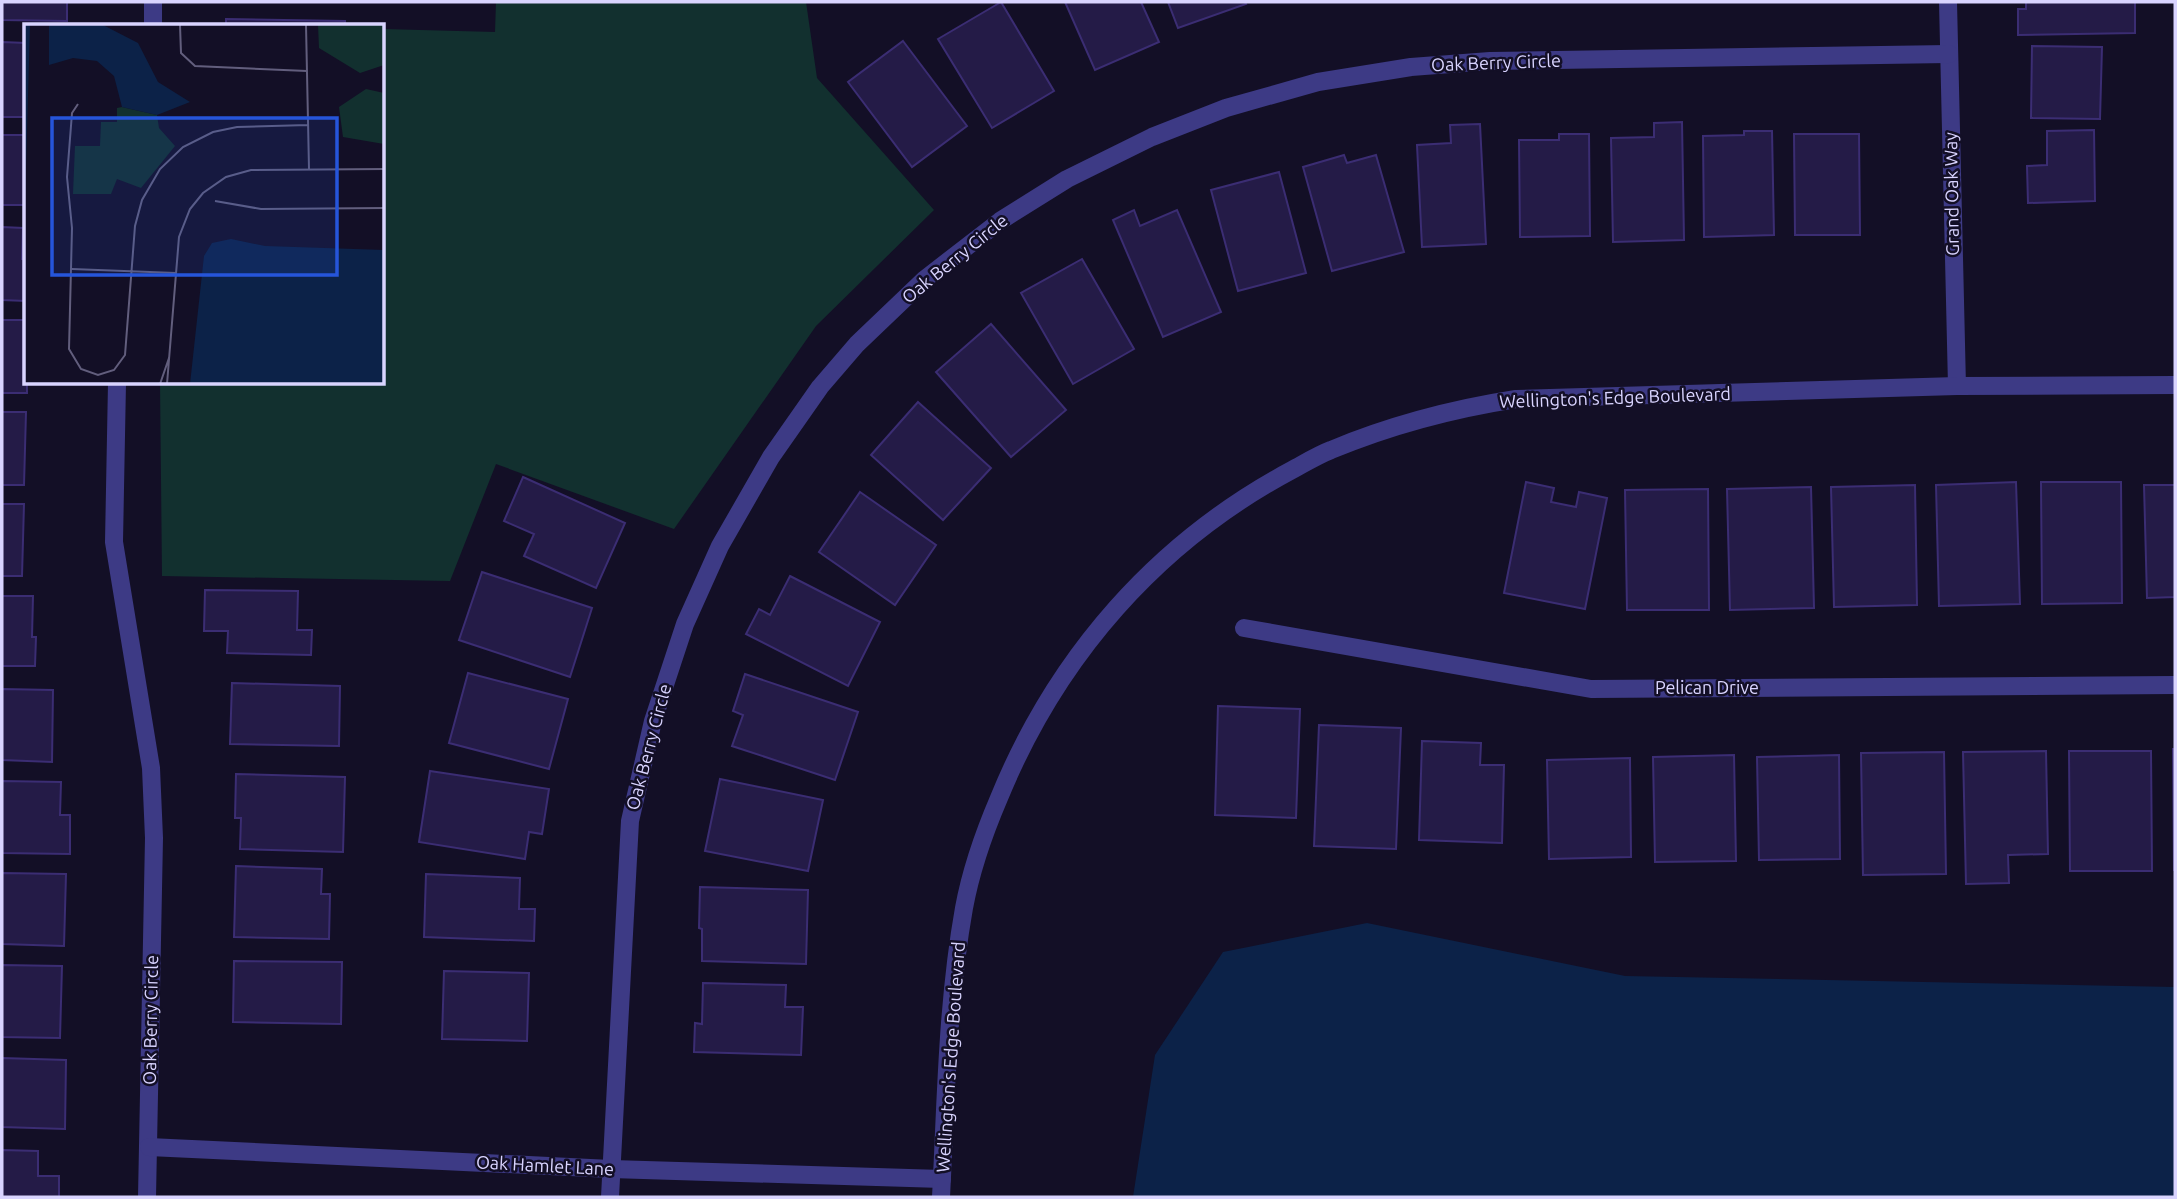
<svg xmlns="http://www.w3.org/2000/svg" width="2177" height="1199" font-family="Ubuntu,sans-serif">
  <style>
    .green { fill: #12302f }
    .water { fill: #0c2248 }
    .building { fill: #241b47; stroke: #3b2d73; stroke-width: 2 }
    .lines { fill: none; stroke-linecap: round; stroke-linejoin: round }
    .minor { stroke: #3d3a85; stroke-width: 18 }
    .labels { text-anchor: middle; stroke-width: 5; stroke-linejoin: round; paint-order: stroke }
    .street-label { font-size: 18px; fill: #d9d4ff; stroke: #130f26 }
    .inset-road { fill: none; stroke: #625e7d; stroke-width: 2 }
    .view { fill: #2655da; fill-opacity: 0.15; stroke: #2655da; stroke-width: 3.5 }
    .inset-edge { fill: none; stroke: #d9d4ff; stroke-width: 3.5 }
  </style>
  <rect width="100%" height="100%" fill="#130f26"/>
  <polygon class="green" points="496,2 806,2 817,78 934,210 816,326 674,529 496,464 450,581 162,576 160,383 383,383 383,29 495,32"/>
  <polygon class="water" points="1367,923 1625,976 2175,987 2175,1197 1133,1197 1155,1055 1223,952"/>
  <g class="building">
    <polygon points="2,2 67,2 67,21 2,20"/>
    <polygon points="1001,2 1054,91 992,128 938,39"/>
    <polygon points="1065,2 1141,2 1159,42 1095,70"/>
    <polygon points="1168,2 1245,2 1246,4 1178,28"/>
    <polygon points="2026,2 2135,2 2135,33 2018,35 2018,9 2026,9"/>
    <polygon points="226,19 345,21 345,26 226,26"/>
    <polygon points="903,41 967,126 912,167 848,82"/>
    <polygon points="2,42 26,43 26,117 2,117"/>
    <polygon points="2032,46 2102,47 2100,119 2031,118"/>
    <polygon points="1682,122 1684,240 1613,242 1611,138 1654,137 1654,123"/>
    <polygon points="1480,124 1486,244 1422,247 1417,145 1451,143 1450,125"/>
    <polygon points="2094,130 2095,201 2028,203 2027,166 2047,165 2047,131"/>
    <polygon points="1744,131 1772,131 1774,235 1704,237 1703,136 1744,135"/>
    <polygon points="1559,134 1589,134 1590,236 1520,237 1519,140 1559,140"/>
    <polygon points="1794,134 1859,134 1860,235 1795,235"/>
    <rect x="2" y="135" width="24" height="70"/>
    <polygon points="1344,155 1347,163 1376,155 1404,252 1332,271 1303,167"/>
    <polygon points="1279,172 1306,273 1238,291 1211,190"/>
    <polygon points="1134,210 1140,226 1177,210 1221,312 1163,337 1113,220"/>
    <polygon points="2,227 23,228 22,259 26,259 26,301 2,300"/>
    <polygon points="1082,259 1134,349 1073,384 1021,293"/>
    <polygon points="2,320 26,320 27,393 2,393"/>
    <polygon points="991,324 1066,410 1011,457 936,372"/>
    <polygon points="918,402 991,468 943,520 871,455"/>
    <polygon points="2,412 26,412 24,485 2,485"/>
    <polygon points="523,477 625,523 596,588 524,556 534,534 504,521"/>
    <polygon points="1526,482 1554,488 1551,502 1576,507 1579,492 1607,498 1585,609 1504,593"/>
    <polygon points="2016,482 2020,604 1939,606 1936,485"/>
    <polygon points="2041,482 2121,482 2122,603 2042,604"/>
    <polygon points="1915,485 1917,605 1834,607 1831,487"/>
    <polygon points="2144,485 2175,485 2175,597 2147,598"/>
    <polygon points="1811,487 1814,608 1730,610 1727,489"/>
    <polygon points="1708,489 1709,610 1627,610 1625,490"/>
    <polygon points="860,492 936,545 895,605 819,552"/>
    <polygon points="2,504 24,504 22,576 2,576"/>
    <polygon points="482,572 592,608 570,677 459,640"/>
    <polygon points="790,576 880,622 848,686 746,634 759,609 770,615"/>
    <polygon points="205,590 298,591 297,630 312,630 311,655 227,653 228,631 204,631"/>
    <polygon points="2,596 33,596 32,637 36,637 35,666 2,666"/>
    <polygon points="468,673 568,699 549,769 449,743"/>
    <polygon points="745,674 858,712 835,780 732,746 743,715 733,711"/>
    <polygon points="232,683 340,686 339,746 230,744"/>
    <polygon points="2,689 53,690 52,762 2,760"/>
    <polygon points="1218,706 1300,709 1296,818 1215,815"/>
    <polygon points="1319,725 1401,728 1396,849 1314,846"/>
    <polygon points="1422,741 1481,743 1480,765 1504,765 1502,843 1419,840"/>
    <polygon points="2173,749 2175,749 2175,870 2174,870"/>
    <polygon points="2046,751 2048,854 2008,855 2009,883 1966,884 1963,752"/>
    <polygon points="2069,751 2151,751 2152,871 2070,871"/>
    <polygon points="1944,752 1946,874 1863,875 1861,753"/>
    <polygon points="1734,755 1736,861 1655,862 1653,757"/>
    <polygon points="1839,755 1840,859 1759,860 1757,757"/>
    <polygon points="1630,758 1631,857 1549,859 1547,760"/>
    <polygon points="430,771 549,789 542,834 529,832 525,859 419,842"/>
    <polygon points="236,774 345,777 343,852 240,849 241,818 235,818"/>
    <polygon points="720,779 823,800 808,871 705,851"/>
    <polygon points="2,781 61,782 60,815 70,815 70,854 2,853"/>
    <polygon points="236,866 322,869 321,894 330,894 329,939 234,937"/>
    <polygon points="2,873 66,874 64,946 2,944"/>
    <polygon points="426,874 520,878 519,909 535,909 534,941 424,937"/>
    <polygon points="700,887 808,890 806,964 702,961 702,929 699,928"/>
    <polygon points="234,961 342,962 341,1024 233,1022"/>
    <polygon points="2,965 62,966 60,1038 2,1037"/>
    <polygon points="444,971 529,973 527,1041 442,1039"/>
    <polygon points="703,983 786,985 785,1007 803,1007 801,1055 694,1052 695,1023 702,1024"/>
    <polygon points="2,1058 66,1060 65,1129 2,1127"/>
    <polygon points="2,1150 38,1151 38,1176 59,1176 59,1197 2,1197"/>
  </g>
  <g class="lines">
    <g class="minor">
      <polyline points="1948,2 1957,386"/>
      <polyline points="153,26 153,2"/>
      <polyline points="117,383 114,542 151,768 154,838 147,1197"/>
      <polyline points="1244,628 1591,689 2175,685"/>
      <polyline points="149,1147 611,1169 942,1179"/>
      <polyline points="610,1197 630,821 653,721 685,624 720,546 771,457 820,387 857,344 925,279 1000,221 1067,179 1152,137 1226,108 1318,82 1411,67 1490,61 1949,54"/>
      <path d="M 941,1197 C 946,1101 947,1003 964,908 C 971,870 984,833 999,798 C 1057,656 1157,542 1292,470 C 1305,463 1318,455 1331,450 C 1391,425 1452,409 1516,399 L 1957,386 L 2175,385"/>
    </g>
  </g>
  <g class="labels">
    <g class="street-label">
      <text transform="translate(1496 63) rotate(-2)" y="6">Oak Berry Circle</text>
      <text transform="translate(1952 194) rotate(-91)" y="6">Grand Oak Way</text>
      <text transform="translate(955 259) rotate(-39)" y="6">Oak Berry Circle</text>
      <text transform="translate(1615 398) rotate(-2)" y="6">Wellington's Edge Boulevard</text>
      <text x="1707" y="694">Pelican Drive</text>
      <text transform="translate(649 747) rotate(-75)" y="6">Oak Berry Circle</text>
      <text transform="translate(151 1020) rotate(-89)" y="6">Oak Berry Circle</text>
      <text transform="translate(951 1057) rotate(-86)" y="6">Wellington's Edge Boulevard</text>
      <text transform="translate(545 1166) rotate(3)" y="6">Oak Hamlet Lane</text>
    </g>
  </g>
  <g transform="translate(24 24)">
    <rect width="360" height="360" fill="#130f26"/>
    <path d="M 294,1 L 360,1 L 360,41 L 336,49 L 295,24 ZM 342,65 L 360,69 L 360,120 L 319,113 L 315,83 ZM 98,83 L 133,91 L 135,104 L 151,122 L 117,164 L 93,155 L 87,170 L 49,170 L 51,122 L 76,122 L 77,98 L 93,98 L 93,84 Z" fill="#12302f"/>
    <path d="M 0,1 L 6,1 L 0,215 ZM 25,1 L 79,1 L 114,19 L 134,58 L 166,78 L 133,91 L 98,83 L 90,52 L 73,37 L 49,34 L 25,41 ZM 207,215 L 241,222 L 360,226 L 360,360 L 166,360 L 180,232 L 188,219 Z" fill="#0c2248"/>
    <path class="inset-road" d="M 156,1 L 157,29 L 171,42 L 283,47M 282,1 L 285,145M 54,80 L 48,89 L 43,153 L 48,204 L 45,325 L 57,345 L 74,351 L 90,346 L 101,331 L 111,202 L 118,176 L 136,145 L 159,123 L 189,108 L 213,103 L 284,101M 191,177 L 237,185 L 361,184M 48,245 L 152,249M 136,360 L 145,334M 143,360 L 155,213 L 166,185 L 179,169 L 202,153 L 227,146 L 361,145"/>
    <path class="view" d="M 28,94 L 313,94 L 313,251 L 28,251 Z"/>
    <rect width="360" height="360" class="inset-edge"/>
  </g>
  <rect width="2177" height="1199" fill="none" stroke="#d9d4ff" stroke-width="7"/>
</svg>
